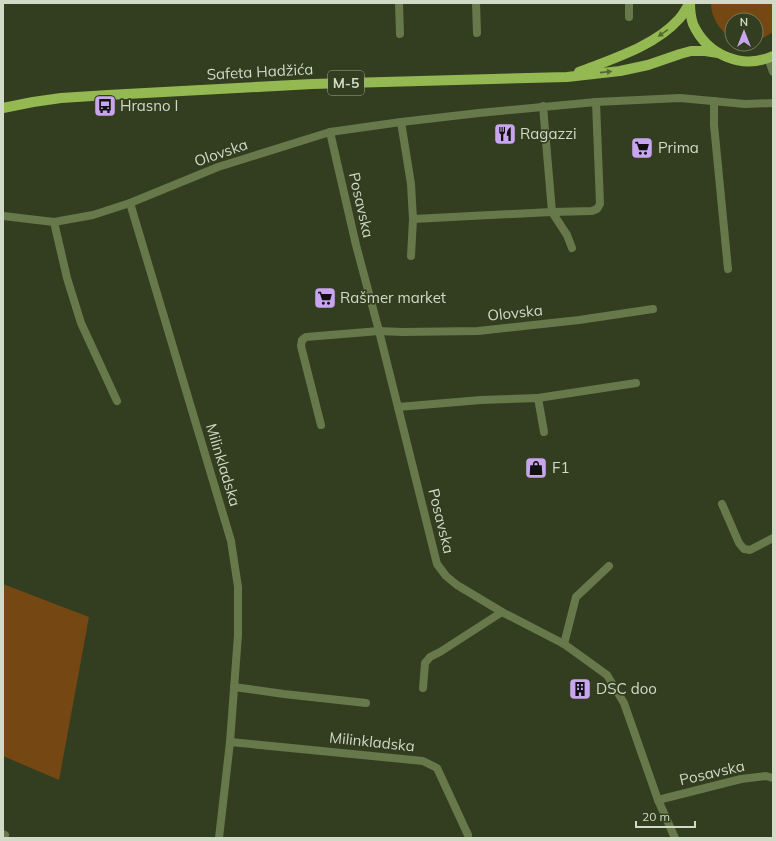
<svg xmlns="http://www.w3.org/2000/svg" width="776" height="841" font-family="Mulish,sans-serif">
  <style>
    .grass { fill: #754813 }
    .lines { fill: none; stroke-linecap: round; stroke-linejoin: round }
    .minor { stroke: #67794a; stroke-width: 8 }
    .primary { stroke: #94b852; stroke-width: 10 }
    .oneway { fill: #546931 }
    .labels { text-anchor: middle; stroke-width: 3.5; stroke-linejoin: round; paint-order: stroke }
    .shield { fill: #323e1f; stroke: #a1aa95; stroke-width: 1 }
    .shield-label { font-size: 14px; font-weight: bold; fill: #d1d9c7 }
    .street-label { font-size: 15px; fill: #d1d9c7; stroke: #323e1f }
    .poi-label { font-size: 15px; fill: #d1d9c7; stroke: #323e1f; text-anchor: start }
  </style>
  <rect width="100%" height="100%" fill="#323e1f"/>
  <g class="grass">
    <path d="M 711,3 L 773,3 L 773,32 L 765,37 L 756,40 L 756,20 L 732,20 L 732,37 C 719,31 711,17 711,3 Z"/>
    <polygon points="3,584 89,617 59,780 3,756"/>
  </g>
  <g class="lines">
    <g class="minor">
      <polyline points="399,3 400,34"/>
      <polyline points="476,3 477,33"/>
      <polyline points="629,17 629,3"/>
      <polyline points="768,58 773,72"/>
      <polyline points="714,101 714,125 728,269"/>
      <polyline points="543,106 552,212 567,235 572,248"/>
      <polyline points="401,122 411,184 413,219 411,256"/>
      <polyline points="330,132 356,245 379,331 437,564 446,576 457,585 502,612 564,644 607,675 624,703 658,800 675,838"/>
      <polyline points="130,203 231,541 238,587 238,635 230,742 219,838"/>
      <polyline points="3,216 54,222 93,215 130,203 218,167 330,132 401,122 479,113 596,102 680,98 745,104 773,103"/>
      <polyline points="413,219 552,212 592,211 597,209 600,204 596,102"/>
      <polyline points="54,222 67,278 81,323 117,401"/>
      <polyline points="538,398 636,383"/>
      <polyline points="398,407 481,400 538,398 544,432"/>
      <polyline points="321,425 301,346 302,340 306,337 379,331 402,332 478,331 579,320 653,309"/>
      <polyline points="722,504 739,543 744,549 750,550 773,538"/>
      <polyline points="564,644 576,597 609,566"/>
      <polyline points="234,687 284,694 366,703"/>
      <polyline points="423,688 425,663 430,657 440,652 502,612"/>
      <polyline points="230,742 423,761 437,768 468,835"/>
      <polyline points="658,800 741,779 766,776 773,778"/>
      <polyline points="3,834 5,835"/>
    </g>
    <g class="primary">
      <path d="M 690,3 C 690,9 691,18 693,24 C 707,55 742,70 773,56"/>
      <path d="M 579,72 C 612,59 655,46 679,19 C 683,15 686,9 689,4"/>
      <polyline points="3,108 33,102 61,98 108,95 312,84 567,77 620,71 648,65 680,54 691,51 705,51 718,53"/>
    </g>
  </g>
  <defs><path id="oneway-solid" d="M-6-.8H1V-3.2L6.5 0L1 3.2V.8H-6Z"/></defs>
  <g class="oneway">
    <use href="#oneway-solid" transform="translate(663 33) rotate(145)"/>
    <use href="#oneway-solid" transform="translate(606 72) rotate(-6)"/>
  </g>
  <defs>
    <g id="bus-square" transform="scale(1.15)"><rect x="-9" y="-9" width="18" height="18" rx="4" fill="#c8a5ef" stroke="#323e1f"/><path d="M-5-6H5V4H4V6H2V4H-2V6H-4V4H-5ZM-3.5-4V0h7V-4ZM-3.5 1.2v1.5H-2V1.2ZM2 1.2v1.5H3.5V1.2Z" fill="#111"/></g>
    <g id="restaurant-square" transform="scale(1.15)"><rect x="-9" y="-9" width="18" height="18" rx="4" fill="#c8a5ef" stroke="#323e1f"/><path d="M-5-6h1v4h1v-4h1v4h1v-4h1v5L-1.5 .5V6h-2V.5L-5-1ZM5-6V6H3V1.5H1.5Q1.5-4 5-6Z" fill="#111"/></g>
    <g id="supermarket-square" transform="scale(1.15)"><rect x="-9" y="-9" width="18" height="18" rx="4" fill="#c8a5ef" stroke="#323e1f"/><path d="M-6-5.5h2.5l.6 2H6L4.5 2H-2.5L-4.4-4H-6ZM-1.5 3.2a1.3 1.3 0 1 0 .1 0ZM3 3.2a1.3 1.3 0 1 0 .1 0Z" fill="#111"/></g>
    <g id="shop-square" transform="scale(1.15)"><rect x="-9" y="-9" width="18" height="18" rx="4" fill="#c8a5ef" stroke="#323e1f"/><path d="M-5-2.5h2.3a2.7 3.5 0 0 1 5.4 0H5L5.5 6h-11ZM-1.5-2.5h3a1.5 2.3 0 0 0-3 0Z" fill="#111"/></g>
    <g id="building-square" transform="scale(1.15)"><rect x="-9" y="-9" width="18" height="18" rx="4" fill="#c8a5ef" stroke="#323e1f"/><path d="M-4-6H4V6H1V3H-1V6H-4ZM-2.5-4.3h1.7v1.8h-1.7ZM.8-4.3h1.7v1.8H.8ZM-2.5-1h1.7V.8h-1.7ZM.8-1h1.7V.8H.8Z" fill="#111"/></g>
  </defs>
  <g fill-rule="evenodd">
    <use href="#bus-square" x="105" y="106"/>
    <use href="#restaurant-square" x="505" y="134"/>
    <use href="#supermarket-square" x="642" y="148"/>
    <use href="#supermarket-square" x="325" y="298"/>
    <use href="#shop-square" x="536" y="468"/>
    <use href="#building-square" x="580" y="689"/>
  </g>
  <g class="labels">
    <rect class="shield" x="328" y="71" width="36" height="24" rx="3"/>
    <g class="shield-label">
      <text x="346" y="88">M-5</text>
    </g>
    <g class="street-label">
      <text transform="translate(260 72) rotate(-3)" y="5">Safeta Hadžića</text>
      <text transform="translate(221 153) rotate(-19)" y="5">Olovska</text>
      <text transform="translate(361 205) rotate(77)" y="5">Posavska</text>
      <text transform="translate(515 313) rotate(-6)" y="5">Olovska</text>
      <text transform="translate(223 465) rotate(73)" y="5">Milinkladska</text>
      <text transform="translate(441 521) rotate(76)" y="5">Posavska</text>
      <text transform="translate(372 742) rotate(6)" y="5">Milinkladska</text>
      <text transform="translate(712 773) rotate(-13)" y="5">Posavska</text>
    </g>
    <g class="poi-label">
      <text x="120" y="111">Hrasno I</text>
      <text x="520" y="139">Ragazzi</text>
      <text x="658" y="153">Prima</text>
      <text x="340" y="303">Rašmer market</text>
      <text x="552" y="473">F1</text>
      <text x="596" y="694">DSC doo</text>
    </g>
  </g>
  <rect width="776" height="841" fill="none" stroke="#d1d9c7" stroke-width="8"/>
  <g transform="translate(744 32)"><circle r="19" fill="#323e1f" stroke="#727c62"/>
  <path d="M0-3L7 15L0 10L-7 15Z" fill="#c8a5ef"/>
  <text y="-6" font-size="11" font-weight="bold" text-anchor="middle" fill="#d1d9c7">N</text>
  </g>
  <path d="M636 821v6h59v-6" fill="none" stroke="#d1d9c7" stroke-width="2"/>
  <text x="642" y="821" font-size="12" fill="#d1d9c7" stroke="#323e1f" stroke-width="3" paint-order="stroke">20 m</text>
</svg>
